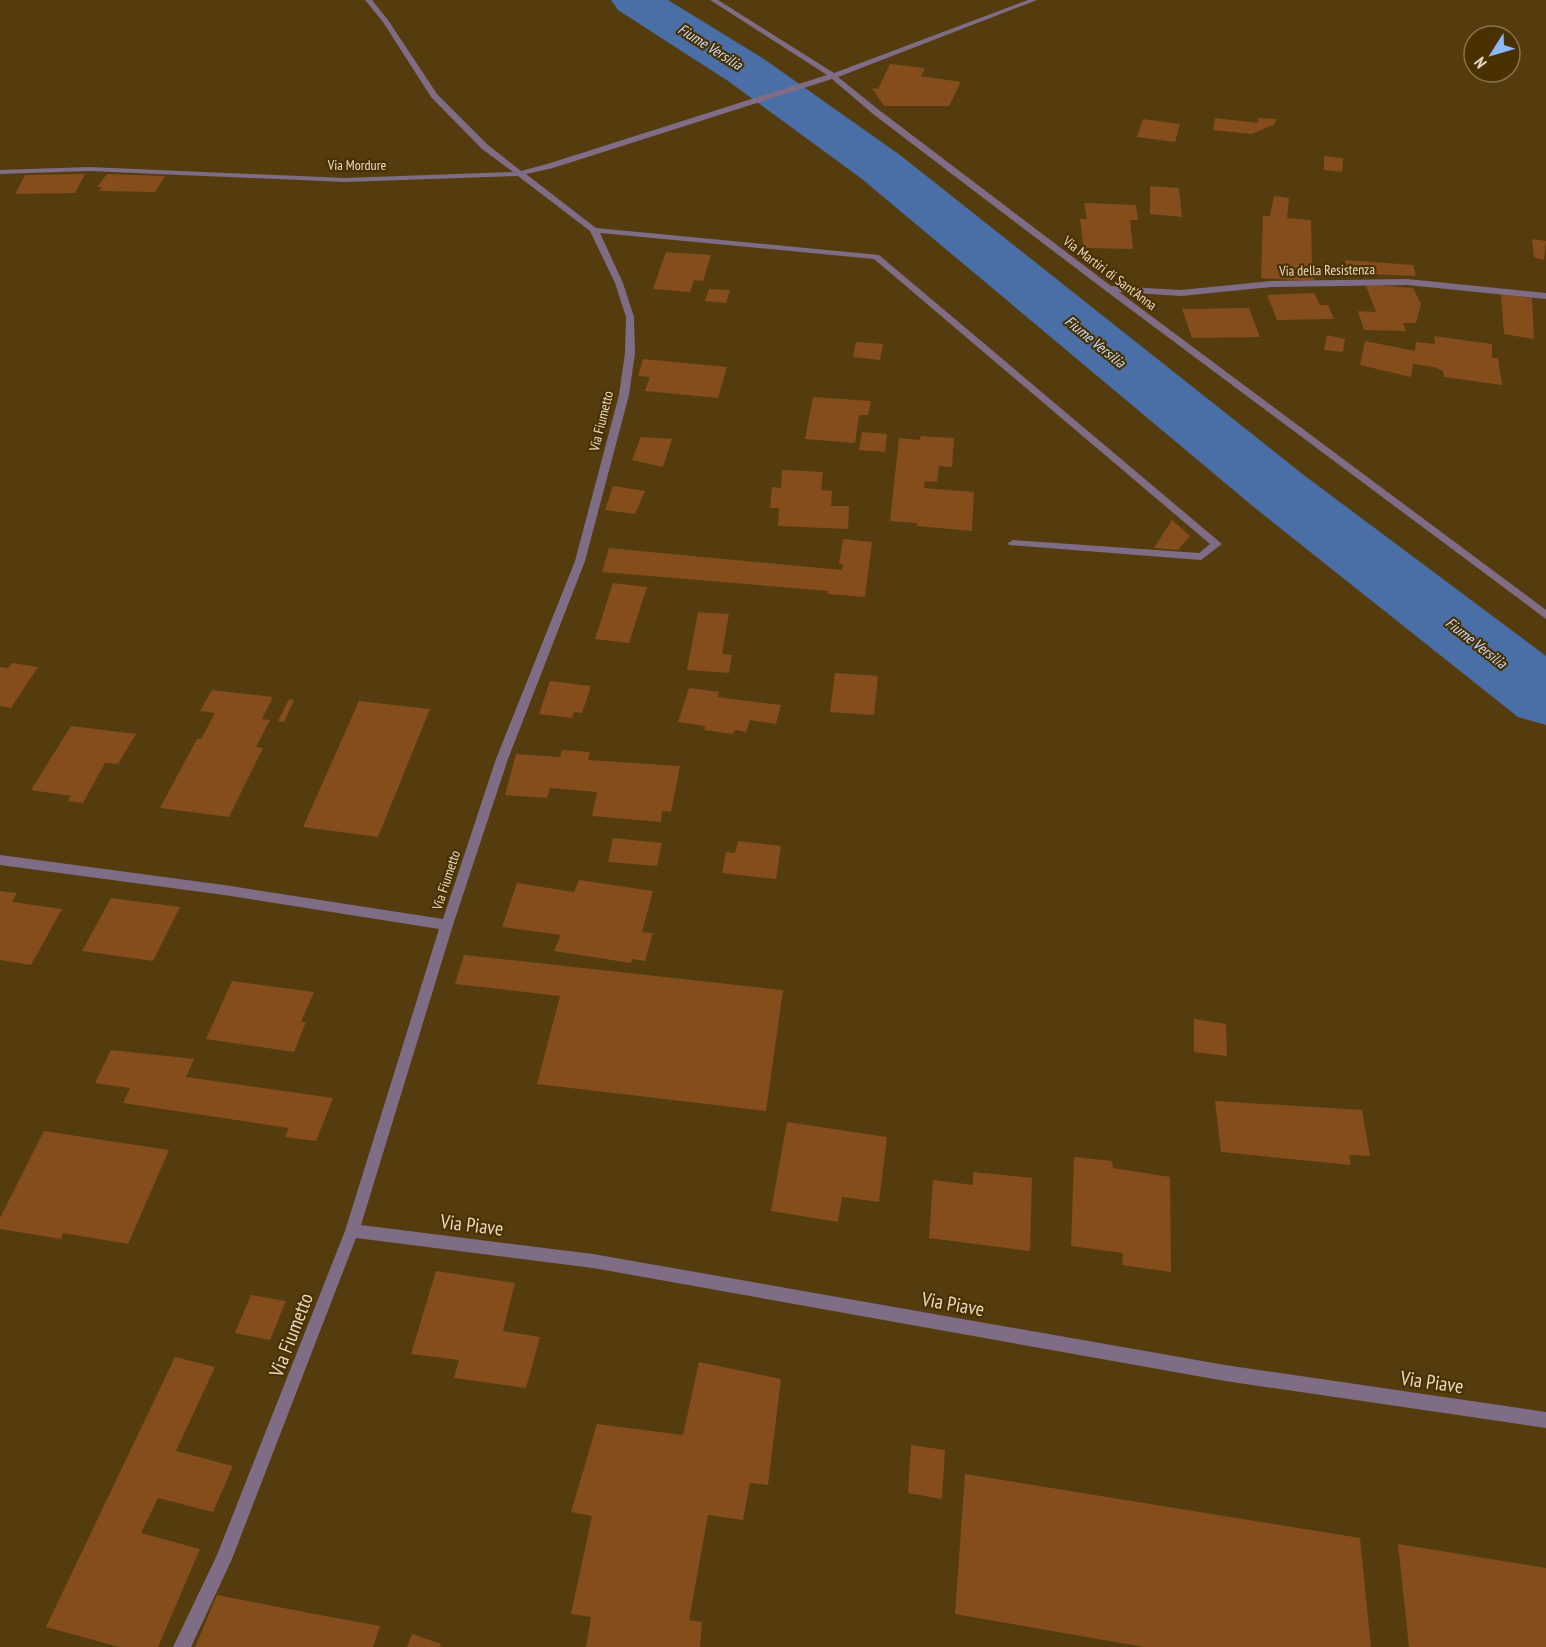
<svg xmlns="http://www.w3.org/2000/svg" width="1546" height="1647" font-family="'PT Sans Narrow',sans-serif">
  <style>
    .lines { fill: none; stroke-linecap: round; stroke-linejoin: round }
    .river { fill: #4a6fa7; fill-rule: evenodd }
    .building { fill: #854d1b }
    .street { fill: #7f6c85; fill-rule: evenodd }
    .labels { text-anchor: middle; stroke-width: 4.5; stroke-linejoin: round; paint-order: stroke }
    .far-street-label { font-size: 14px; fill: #e6d8c1; stroke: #493102 }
    .far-water-label { font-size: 15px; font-style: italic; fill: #c7ddfe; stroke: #493102 }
    .near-street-label { font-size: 20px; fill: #e6d8c1; stroke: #493102 }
  </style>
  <rect width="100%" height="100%" fill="#543c0f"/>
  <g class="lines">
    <polygon class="river" points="611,0 668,0 764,59 900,155 1305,476 1546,656 1546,725 1518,717 1255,508 862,179 728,81 618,10"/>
  </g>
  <g class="building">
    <polygon points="890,64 925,68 921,76 961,82 949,106 884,106 872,88 878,89"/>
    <polygon points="1215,118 1258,123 1258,118 1276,119 1275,124 1252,134 1213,130"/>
    <polygon points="1143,119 1180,124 1175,142 1137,137"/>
    <polygon points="1324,156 1343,158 1342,172 1324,170"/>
    <polygon points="85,174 75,193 15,194 25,175"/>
    <polygon points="107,174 165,176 155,192 99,191 102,187 97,187"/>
    <polygon points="1150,186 1179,188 1182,217 1150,214"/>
    <polygon points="1274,196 1289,198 1287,218 1311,220 1312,265 1329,271 1331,276 1314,278 1313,281 1261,278 1263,216 1270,216"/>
    <polygon points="1084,203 1136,205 1138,220 1130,220 1133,249 1086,248 1083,243 1080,219 1087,219"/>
    <polygon points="1532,239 1546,241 1544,260 1534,257"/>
    <polygon points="666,252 711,255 703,281 694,280 690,292 653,289"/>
    <polygon points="1345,260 1413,265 1416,276 1348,273"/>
    <polygon points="1365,284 1413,288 1421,304 1416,323 1403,323 1406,331 1364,330 1358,311 1376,312"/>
    <polygon points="709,289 730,290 726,303 705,301"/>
    <polygon points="1314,293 1320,305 1328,305 1334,319 1277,320 1267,295"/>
    <polygon points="1501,294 1532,298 1534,339 1504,334"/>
    <polygon points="1249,308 1260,337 1192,338 1182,309"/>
    <polygon points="1327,335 1345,339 1343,352 1324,350"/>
    <polygon points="1434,336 1492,344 1492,358 1498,358 1502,385 1444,377 1443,371 1434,367 1413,364 1411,377 1360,365 1365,341 1415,351 1416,342 1435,344"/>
    <polygon points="856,342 883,344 880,360 853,357"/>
    <polygon points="643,359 727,367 718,398 645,391 650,377 638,376"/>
    <polygon points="813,397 871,401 868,415 859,415 855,443 805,439"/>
    <polygon points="862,432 887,434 885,452 859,450"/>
    <polygon points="921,436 954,438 952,467 939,466 937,482 925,481 924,488 974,492 972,531 917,526 917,523 890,521 899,438 920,440"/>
    <polygon points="641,437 672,439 663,467 632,460"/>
    <polygon points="782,470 823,472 821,490 832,491 831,506 849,506 848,529 778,526 779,508 770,508 772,487 781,488"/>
    <polygon points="613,486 645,491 635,514 605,510"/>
    <polygon points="1172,520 1190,536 1178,550 1154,548"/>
    <polygon points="843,539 872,542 865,597 828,594 828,591 602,572 609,548 842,570 843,564 839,564"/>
    <polygon points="613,583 647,587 629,643 595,639"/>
    <polygon points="698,612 729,614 722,654 732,655 729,673 687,670"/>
    <polygon points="12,663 38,667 11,708 0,706 0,667 8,668"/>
    <polygon points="835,673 878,676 874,715 830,712"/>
    <polygon points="550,681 591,686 582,713 574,712 572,718 539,714"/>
    <polygon points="689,688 719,692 717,697 781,705 776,724 750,720 746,732 735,730 733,734 705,730 705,726 678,722"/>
    <polygon points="212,690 273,697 262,719 270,720 256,747 263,748 229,817 160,808 197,739 201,739 215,713 200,711"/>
    <polygon points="289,699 294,700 284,722 278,721"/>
    <polygon points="359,701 430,709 378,837 303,827"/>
    <polygon points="71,726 136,734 118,764 105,763 83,803 68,801 71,796 31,790"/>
    <polygon points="562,750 590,752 588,760 680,766 671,812 662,811 661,822 592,816 597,792 550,788 547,798 505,795 516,754 560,757"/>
    <polygon points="613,838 662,843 657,866 608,862"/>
    <polygon points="738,841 781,846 776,879 722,873 726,852 735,853"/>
    <polygon points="579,880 653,891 642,932 653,933 645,961 632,959 631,963 554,951 561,935 502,927 517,883 574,892"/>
    <polygon points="0,891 17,893 12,902 62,909 31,965 0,960"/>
    <polygon points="111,898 180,907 153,961 82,951"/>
    <polygon points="464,955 783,990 766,1111 537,1084 560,996 455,984"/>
    <polygon points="232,981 314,992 301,1022 306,1022 294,1052 206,1039"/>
    <polygon points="1194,1019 1226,1024 1227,1056 1194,1052"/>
    <polygon points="111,1050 194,1059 186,1077 333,1098 316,1141 285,1137 289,1128 123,1103 130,1088 95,1083"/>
    <polygon points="1215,1101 1362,1110 1370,1156 1349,1155 1351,1165 1221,1152"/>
    <polygon points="787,1122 887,1137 879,1202 842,1197 838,1222 771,1211"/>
    <polygon points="44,1131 169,1150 128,1244 63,1233 61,1239 0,1229 0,1218"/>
    <polygon points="1074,1157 1112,1161 1113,1168 1170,1177 1171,1272 1122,1265 1123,1253 1071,1246"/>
    <polygon points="973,1172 1032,1178 1030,1251 929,1238 933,1180 973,1185"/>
    <polygon points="436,1271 515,1283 503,1331 540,1337 526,1388 454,1378 459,1360 411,1354"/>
    <polygon points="251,1295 286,1301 270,1340 235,1333"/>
    <polygon points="175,1357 215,1367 176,1451 233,1466 213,1512 158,1498 141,1533 200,1549 158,1647 119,1647 46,1627"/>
    <polygon points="699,1362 781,1379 768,1485 750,1483 743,1520 708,1515 689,1620 702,1622 700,1647 586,1647 591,1617 571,1614 592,1516 571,1512 597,1424 683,1435"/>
    <polygon points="911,1445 945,1450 942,1499 908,1493"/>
    <polygon points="965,1474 1360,1538 1371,1647 1144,1647 955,1614"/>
    <polygon points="1398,1544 1546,1568 1546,1647 1409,1647"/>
    <polygon points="217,1595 325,1616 380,1626 373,1647 195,1647"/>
    <polygon points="412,1634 441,1644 440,1647 407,1647"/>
  </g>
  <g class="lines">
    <polygon class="street" points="365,0 372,0 388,20 437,94 488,145 521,171 547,164 827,75 710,0 718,0 834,73 1028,0 1037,0 838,77 879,110 1111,286 1181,290 1271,281 1407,279 1546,293 1546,299 1407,285 1271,287 1181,296 1119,292 1546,610 1546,619 1106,291 873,114 832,79 553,168 526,174 596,228 879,255 1222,544 1201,560 1009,545 1008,543 1013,540 1199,553 1210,544 874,259 600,233 623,283 634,317 635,353 629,395 585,561 508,759 453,925 361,1225 593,1254 1225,1365 1546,1412 1546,1428 1225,1381 593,1268 356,1238 232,1559 191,1647 173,1647 217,1555 345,1231 439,929 224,895 0,865 0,855 224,885 443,919 496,759 575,561 619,395 625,353 626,317 615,283 590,231 518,176 345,182 89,171 0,174 0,170 89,167 345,178 513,172 482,149 431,97 383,22"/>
  </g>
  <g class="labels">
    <g class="far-street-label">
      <text x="357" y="170">Via Mordure</text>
      <text transform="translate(1327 270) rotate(-1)" y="5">Via della Resistenza</text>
      <text transform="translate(1110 273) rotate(37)" y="5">Via Martiri di Sant'Anna</text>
      <text transform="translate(601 421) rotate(-76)" y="5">Via Fiumetto</text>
      <text transform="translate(446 880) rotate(-72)" y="5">Via Fiumetto</text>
    </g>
    <g class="far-water-label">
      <text transform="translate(710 47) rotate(32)" y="5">Fiume Versilia</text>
      <text transform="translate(1095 342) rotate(39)" y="5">Fiume Versilia</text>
      <text transform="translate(1476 643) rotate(38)" y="5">Fiume Versilia</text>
    </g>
    <g class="near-street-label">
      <text transform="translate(472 1225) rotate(7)" y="7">Via Piave</text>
      <text transform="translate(953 1304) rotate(10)" y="7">Via Piave</text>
      <text transform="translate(291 1335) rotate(-69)" y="7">Via Fiumetto</text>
      <text transform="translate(1432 1382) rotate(8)" y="7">Via Piave</text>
    </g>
  </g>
  <g transform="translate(1492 54) rotate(233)"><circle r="28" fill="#493102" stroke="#88744e" stroke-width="1.5"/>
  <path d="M0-4.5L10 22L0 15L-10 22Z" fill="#8cb9fc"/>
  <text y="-9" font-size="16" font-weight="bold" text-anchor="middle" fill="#e6d8c1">N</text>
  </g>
</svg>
